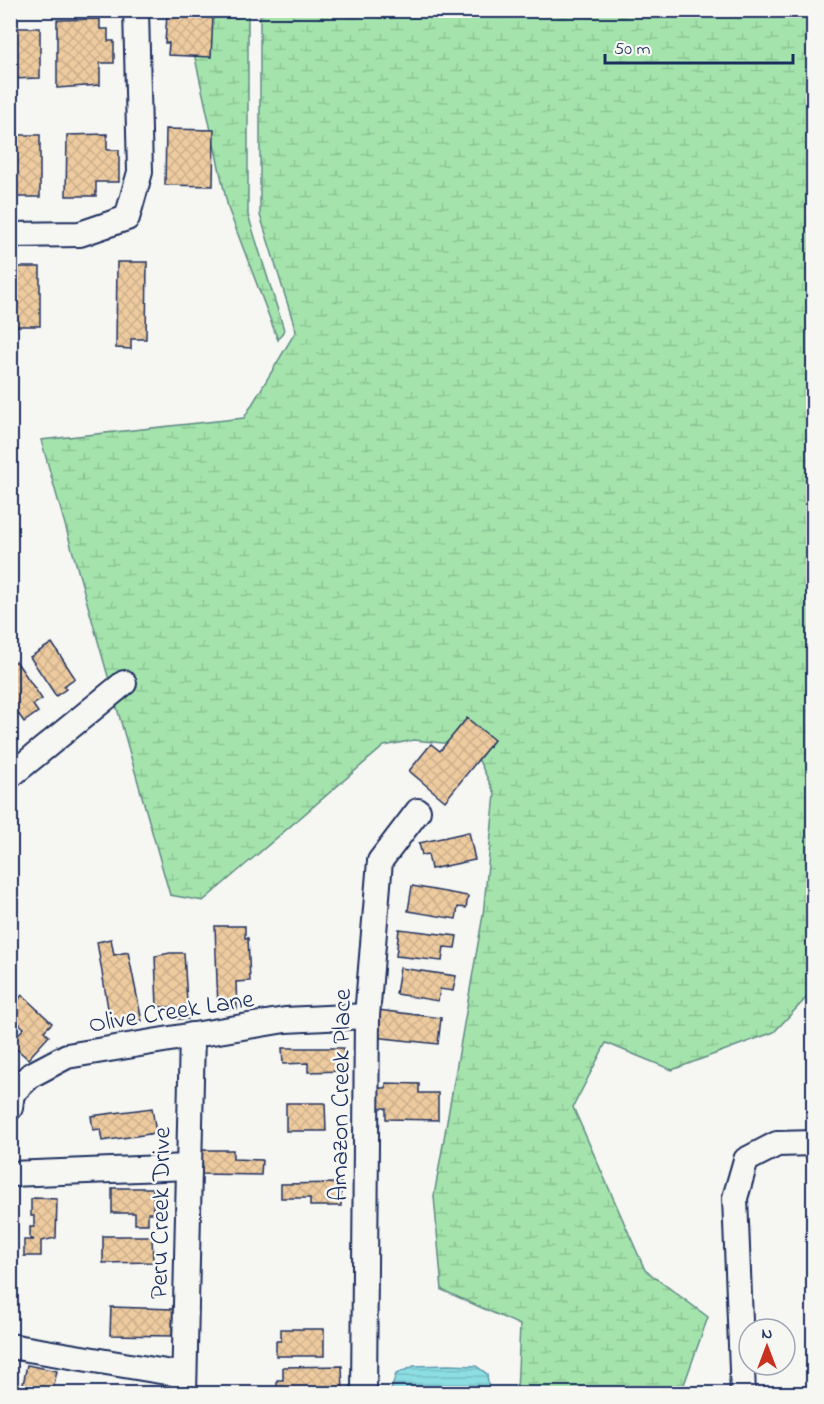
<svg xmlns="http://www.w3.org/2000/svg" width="824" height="1404" font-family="'Indie Flower',sans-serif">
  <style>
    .wetland { fill: url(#wetland-marsh); stroke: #608a85; stroke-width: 1.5 }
    .water { fill: url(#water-rules); stroke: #5f98ae; stroke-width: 1.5 }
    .building { fill: url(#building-cross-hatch); stroke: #1b2f5e; stroke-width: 1.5 }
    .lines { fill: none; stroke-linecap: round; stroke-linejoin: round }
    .minor-casing { stroke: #1b2f5e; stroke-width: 28 }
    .minor { stroke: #f6f6f2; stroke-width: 24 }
    .labels { text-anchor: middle; stroke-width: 5; stroke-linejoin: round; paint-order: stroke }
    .street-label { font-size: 26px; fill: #1b2f5e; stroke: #f6f6f2 }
  </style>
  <defs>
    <pattern id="wetland-marsh" width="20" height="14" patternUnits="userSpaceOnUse" patternTransform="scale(1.5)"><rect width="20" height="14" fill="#a4e4ac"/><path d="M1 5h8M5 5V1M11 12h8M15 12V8" fill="none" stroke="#8dc496"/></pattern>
    <pattern id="water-rules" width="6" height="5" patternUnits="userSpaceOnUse" patternTransform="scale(1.5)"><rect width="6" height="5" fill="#8cdee3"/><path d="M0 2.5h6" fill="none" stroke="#78bfc5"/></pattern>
    <pattern id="building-cross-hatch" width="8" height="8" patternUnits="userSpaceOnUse" patternTransform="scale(1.5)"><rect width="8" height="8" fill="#eecb9f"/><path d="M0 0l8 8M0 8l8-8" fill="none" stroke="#ccaf8b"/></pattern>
  </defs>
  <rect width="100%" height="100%" fill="#f6f6f2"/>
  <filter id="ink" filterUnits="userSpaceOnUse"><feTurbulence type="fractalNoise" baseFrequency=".0167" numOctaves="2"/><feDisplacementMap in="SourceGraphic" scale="12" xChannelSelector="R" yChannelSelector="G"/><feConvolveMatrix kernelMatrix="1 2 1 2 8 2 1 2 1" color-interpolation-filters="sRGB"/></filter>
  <g filter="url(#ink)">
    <g class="wetland">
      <polygon points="192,11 248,11 248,215 284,330 278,340 228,208 190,35"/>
      <polygon points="260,11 813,11 813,991 774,1032 672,1070 606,1043 573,1107 645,1270 708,1317 681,1393 517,1393 520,1325 442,1290 434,1196 483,915 495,794 472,746 414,740 384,746 203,901 170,895 41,440 244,418 296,331 260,215"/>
    </g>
    <polygon class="water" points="448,1365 476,1366 487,1374 489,1393 390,1393 396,1374 414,1366"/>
    <g class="building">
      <polygon points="167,14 213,16 211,57 168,55 169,43 165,43"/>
      <polygon points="100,19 100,29 108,29 108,41 114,41 114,63 100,63 100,85 57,88 57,20"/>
      <polygon points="10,28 40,28 40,78 10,79"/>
      <polygon points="166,129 214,130 213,186 165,185"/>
      <polygon points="107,134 107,150 119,150 119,182 96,182 96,196 66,196 67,135"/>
      <rect x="10" y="135" width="30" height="62"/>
      <polygon points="117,262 147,262 146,339 131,339 131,349 116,348"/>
      <rect x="10" y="267" width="30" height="59"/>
      <polygon points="52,643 75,678 64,686 66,689 56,696 30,657"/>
      <polygon points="16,661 42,699 33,705 38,712 24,722 10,702 10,664"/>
      <polygon points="467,718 494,740 445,801 409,771 431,744 440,751"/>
      <polygon points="469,832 475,860 431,869 428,854 422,855 419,843"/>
      <polygon points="412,886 468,896 466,908 458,907 456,919 408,911"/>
      <polygon points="215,926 245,926 245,938 248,938 250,981 236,982 237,1009 218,1009"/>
      <polygon points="399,929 457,936 455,948 444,947 442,961 396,956"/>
      <polygon points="111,939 114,955 128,952 142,1021 111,1026 97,942"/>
      <polygon points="170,953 184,953 188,1019 173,1019 172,1007 157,1007 155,956"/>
      <polygon points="400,968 456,976 453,991 440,989 438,1001 396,994"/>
      <polygon points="10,994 18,1000 22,995 52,1023 44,1031 49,1036 28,1059 10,1043 24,1028 10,1016"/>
      <polygon points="378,1010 441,1018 438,1044 374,1037"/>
      <polygon points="282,1048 343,1048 344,1071 308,1072 308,1063 283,1064"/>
      <polygon points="386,1083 419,1084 419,1093 438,1093 438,1120 386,1119 386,1108 370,1108 370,1088 386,1088"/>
      <polygon points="286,1103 325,1103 326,1131 286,1131"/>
      <polygon points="152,1108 156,1133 102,1141 100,1129 93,1130 91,1116"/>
      <polygon points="201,1150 233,1150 233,1159 262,1160 261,1175 201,1174"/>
      <polygon points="341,1183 341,1206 310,1206 310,1198 281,1198 281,1184"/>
      <polygon points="112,1188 153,1188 153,1213 148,1213 148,1224 135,1224 135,1213 112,1213"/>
      <polygon points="34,1198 57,1199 56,1238 41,1241 41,1256 24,1256 24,1240 34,1240 30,1238 30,1227 34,1227 34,1216 31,1216 31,1200"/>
      <polygon points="103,1236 152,1236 153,1262 103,1263"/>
      <polygon points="111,1307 173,1309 172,1336 110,1335"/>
      <polygon points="281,1329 324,1329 324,1356 276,1356 276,1341 281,1341"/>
      <polygon points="27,1365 57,1371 52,1394 21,1394"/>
      <polygon points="342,1366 343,1393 277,1394 277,1380 283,1380 283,1367"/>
    </g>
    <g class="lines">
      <g class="minor-casing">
        <g id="minor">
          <polyline points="10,235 80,234 127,218 140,172 136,10"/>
          <polyline points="10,776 124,683"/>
          <polyline points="10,1108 12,1093 31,1075 67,1056 285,1020 367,1016"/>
          <polyline points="10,1174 189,1167"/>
          <polyline points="10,1346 184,1375"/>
          <polyline points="184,1394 192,1035"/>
          <polyline points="364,1394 367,1016 380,861 418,811"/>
          <polyline points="743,1394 735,1198 746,1160 777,1144 814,1143"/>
        </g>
      </g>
      <use href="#minor" class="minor"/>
    </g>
  </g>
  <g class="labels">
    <g class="street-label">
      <text transform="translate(171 1010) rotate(-9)" y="9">Olive Creek Lane</text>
      <text transform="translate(339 1095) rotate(-89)" y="9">Amazon Creek Place</text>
      <text transform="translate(159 1213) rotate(-89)" y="9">Peru Creek Drive</text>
    </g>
  </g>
  <rect width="824" height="1404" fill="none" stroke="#f6f6f2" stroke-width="36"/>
  <rect x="18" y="18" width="788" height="1368" fill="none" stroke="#1b2f5e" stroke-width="2" filter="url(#ink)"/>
  <g transform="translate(767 1347)"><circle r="28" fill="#f6f6f2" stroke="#9ea6b7" stroke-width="1.5"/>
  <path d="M0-4.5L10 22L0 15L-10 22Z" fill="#c8321e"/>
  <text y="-9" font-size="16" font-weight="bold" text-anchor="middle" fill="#1b2f5e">N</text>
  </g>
  <path d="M605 54v9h188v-9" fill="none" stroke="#1b2f5e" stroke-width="3"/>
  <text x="614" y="54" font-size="18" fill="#1b2f5e" stroke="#f6f6f2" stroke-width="4.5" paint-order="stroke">50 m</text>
</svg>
